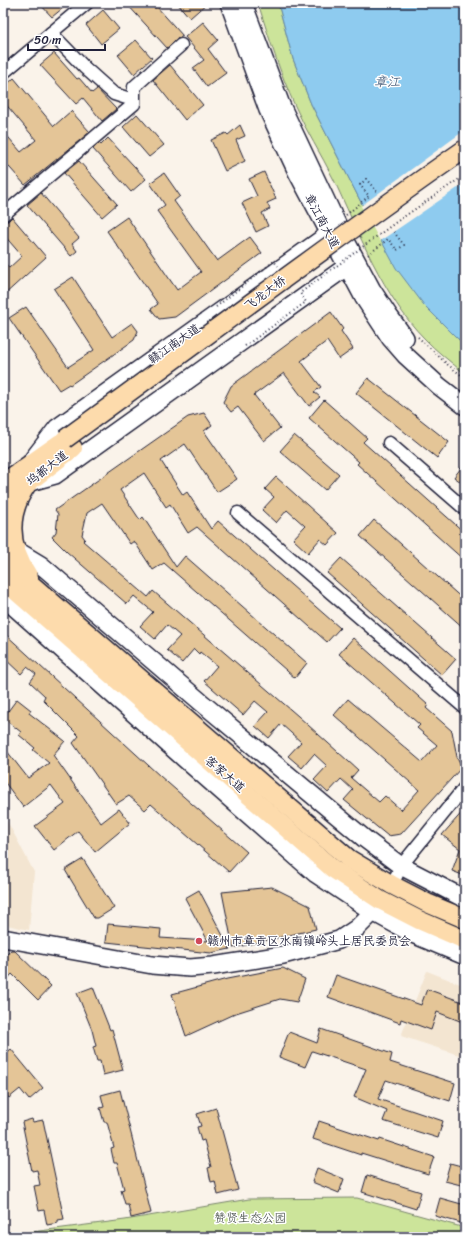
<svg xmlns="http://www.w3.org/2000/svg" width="468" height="1240" font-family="Sriracha,'LXGW WenKai TC',sans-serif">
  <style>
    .built { fill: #f3e5d1 }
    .green { fill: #cce49a; stroke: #77836a }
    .water { fill: #8ecbef; stroke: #6387a7 }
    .pier { fill: #faf3ea }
    .building { fill: #e4c597; stroke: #22223b }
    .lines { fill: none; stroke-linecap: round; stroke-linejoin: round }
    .street-casing { stroke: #22223b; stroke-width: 15 }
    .secondary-casing { stroke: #22223b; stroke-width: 20 }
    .primary-casing { stroke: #22223b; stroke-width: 21 }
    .path { stroke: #22223b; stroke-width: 2; stroke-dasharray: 1 3; stroke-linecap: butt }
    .street { stroke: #fff; stroke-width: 12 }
    .secondary { stroke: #fff; stroke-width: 17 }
    .primary { stroke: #fddbac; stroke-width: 18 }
    .primary-bridge-casing { stroke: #22223b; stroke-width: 21; stroke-linecap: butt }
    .path-bridge { stroke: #22223b; stroke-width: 2; stroke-dasharray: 1 3; stroke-linecap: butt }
    .primary-bridge { stroke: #fddbac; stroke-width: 18 }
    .poi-dot { fill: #d1495b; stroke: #fff; stroke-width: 1.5 }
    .labels { text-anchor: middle; stroke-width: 3; stroke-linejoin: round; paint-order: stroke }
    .street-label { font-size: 12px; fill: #22223b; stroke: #fff }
    .poi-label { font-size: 12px; fill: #22223b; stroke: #fff; text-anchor: start }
    .park-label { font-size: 12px; fill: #555c58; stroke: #fff }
    .water-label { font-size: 13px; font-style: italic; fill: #485d7a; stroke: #fff }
  </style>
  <rect width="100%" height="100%" fill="#faf3ea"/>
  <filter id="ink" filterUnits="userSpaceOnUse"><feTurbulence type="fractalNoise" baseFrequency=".025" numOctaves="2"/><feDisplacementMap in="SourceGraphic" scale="8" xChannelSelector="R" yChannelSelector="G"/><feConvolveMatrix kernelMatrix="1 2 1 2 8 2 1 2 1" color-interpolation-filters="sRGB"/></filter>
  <g filter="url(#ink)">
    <g class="built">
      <polygon points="3,813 34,872 29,930 3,924"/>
      <polygon points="427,971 465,986 465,1057 401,1036"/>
    </g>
    <g class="green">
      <path d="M 258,3 L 278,3 L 293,59 L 311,104 L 367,214 L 424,305 L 457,338 L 465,344 L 465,374 C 451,362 436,351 424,338 C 384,298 357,229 333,178 C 321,154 306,131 295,106 C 280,73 269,38 258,3 Z"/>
      <polygon points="357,1198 465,1228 465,1237 10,1237 24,1233 125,1220 249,1199"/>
    </g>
    <polygon class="water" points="278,3 465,3 465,344 457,338 424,305 396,268 367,214 311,104 293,59"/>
    <polygon class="pier" points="465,130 465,183 380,241 361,206"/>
    <g class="building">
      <polygon points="39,3 69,3 52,17"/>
      <polygon points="126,3 151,3 155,8 157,7 183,36 176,39 167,48"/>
      <polygon points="177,3 207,3 190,18"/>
      <polygon points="103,10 119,29 101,44 86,25"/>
      <polygon points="203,22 218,40 208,49 226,73 207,87 193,68 204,60 185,37"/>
      <polygon points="136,40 152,58 134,74 118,55"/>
      <polygon points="54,53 77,79 79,78 92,93 97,89 116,109 102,121 83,98 76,104 40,65"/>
      <polygon points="170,65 203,105 185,120 153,80"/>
      <polygon points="14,78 54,126 71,111 90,132 25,185 3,160 3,131 21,152 36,140 3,101 3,88"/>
      <polygon points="137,114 164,145 149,157 123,127"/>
      <polygon points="240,125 245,136 236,140 245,161 225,171 211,140 226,133 228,135"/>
      <polygon points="108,138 146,179 131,192 93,149 99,143 101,145"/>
      <polygon points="79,161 117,204 102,217 64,173"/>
      <polygon points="264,172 276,199 267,203 270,209 262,213 268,226 256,232 242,203 257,196 249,179"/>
      <polygon points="164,173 180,196 174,201 217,261 250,237 262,253 175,317 159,319 151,309 158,304 107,231 127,217 177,290 201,272 157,211 165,205 150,183"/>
      <polygon points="41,193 79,238 72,244 77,251 71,256 27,205"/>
      <polygon points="12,217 46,257 3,296 3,261 9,268 22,256 3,234 3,222 8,221"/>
      <polygon points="73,277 112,337 132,323 138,331 134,340 70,385 69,384 59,390 9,318 26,307 68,367 94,350 54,289"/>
      <polygon points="331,312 343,329 341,331 353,349 339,359 327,341 301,361 321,387 314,392 320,397 309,406 284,373 254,395 280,428 264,441 238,407 231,412 223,402 231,386"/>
      <polygon points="368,378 449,442 437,458 356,393"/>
      <polygon points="324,400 367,438 363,442 465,533 465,561 357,464 359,462 309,418"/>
      <polygon points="204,413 212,425 204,431 237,479 217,492 185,444 161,461 183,495 187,492 211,529 218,521 340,628 327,642 197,527 188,533 170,504 166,507 144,473 120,490 140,520 143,517 176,567 185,556 307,663 295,678 164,563 153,570 134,541 130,544 102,503 87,513 82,535 85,539 83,541 148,597 153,591 298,716 358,770 351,778 379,802 385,796 401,810 419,790 334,715 348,699 422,762 437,745 417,728 420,725 339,654 353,638 428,705 426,708 452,731 457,757 462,767 401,834 388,836 344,800 353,790 341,779 328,793 314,780 327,766 314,754 302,768 288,756 301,742 281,724 269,738 255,726 268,712 255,701 243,715 204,681 217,666 200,652 199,654 194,649 182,663 167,650 180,636 167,625 155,639 140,626 153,612 134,596 127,604 67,552 52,537 56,532 58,514 55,510 188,417"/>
      <polygon points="294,435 339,474 325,490 280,451"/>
      <polygon points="465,463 465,485 454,477"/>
      <polygon points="276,477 338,533 327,545 320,539 308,553 293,539 305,526 287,510 276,523 262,510 274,497 265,489"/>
      <polygon points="374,520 465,601 465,629 360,536"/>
      <polygon points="341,558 456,659 442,675 327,573"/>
      <polygon points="3,632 160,776 247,852 229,872 151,804 145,810 129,796 116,804 73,743 79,736 43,700 45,696 30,682 36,674 27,667 21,674 3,657"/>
      <polygon points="17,699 31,710 29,713 65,741 53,755 101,823 119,809 130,823 95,852 78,831 54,850 35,826 65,804 51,785 23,807 3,780 3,746 28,778 49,763 33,750 35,748 19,735 21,732 3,718"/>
      <polygon points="465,809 465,876 452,871 460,849 442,835"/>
      <polygon points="83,859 114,908 98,918 94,918 65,870"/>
      <polygon points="272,887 310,906 316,929 233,948 222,892"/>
      <polygon points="199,890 230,949 211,953 106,942 108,924 161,929 160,938 208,941 185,898"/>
      <polygon points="11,950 14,950 51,986 38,1000 12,974 3,984 3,958"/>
      <polygon points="283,968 305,979 297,1002 280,999 236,1013 186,1036 172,994 227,979"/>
      <polygon points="336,975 421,1005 427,989 465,1003 465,1023 437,1012 431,1030 401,1019 400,1023 328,997"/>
      <polygon points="93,987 110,1030 112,1029 123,1070 103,1075 100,1061 97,1061 93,1047 96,1046 92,1030 77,993"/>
      <polygon points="321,1029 392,1054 390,1062 455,1083 450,1101 386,1080 378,1099 443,1121 438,1138 383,1121 387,1111 354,1097 366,1069 312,1051 305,1067 279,1057 289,1032 317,1043"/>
      <polygon points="11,1049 43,1088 29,1100 20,1089 9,1098 3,1091 3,1056"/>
      <polygon points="120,1090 151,1213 131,1218 128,1204 125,1204 121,1190 124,1189 117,1163 114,1163 111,1149 114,1148 107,1122 104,1122 100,1108 104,1107 101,1095"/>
      <polygon points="216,1108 238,1190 218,1195 215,1181 211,1182 208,1168 211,1167 204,1140 201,1141 197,1127 201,1126 197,1114"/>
      <polygon points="32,1119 33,1122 43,1120 64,1219 58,1220 58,1223 47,1225 44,1210 39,1211 34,1186 40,1185 37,1170 32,1171 22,1122"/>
      <polygon points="319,1121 379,1141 380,1139 434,1157 428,1174 361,1153 361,1155 313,1139"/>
      <polygon points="450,1163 465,1167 465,1186 445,1181"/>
      <polygon points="317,1168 344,1179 339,1193 312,1182"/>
      <polygon points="367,1175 421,1192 416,1209 362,1192"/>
      <polygon points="440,1198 465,1205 465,1224 435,1216"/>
    </g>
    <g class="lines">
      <g class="street-casing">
        <g id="street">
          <polyline points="51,33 85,68 114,94 133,100"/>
          <polyline points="3,73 87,3"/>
          <polyline points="3,215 134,104 134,87 181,45"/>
          <polyline points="389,443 465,509"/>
          <polyline points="238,513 465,708"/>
          <polyline points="392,885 401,866 465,787"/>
        </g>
      </g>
      <g class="secondary-casing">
        <g id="secondary">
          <polyline points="229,3 268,110 297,172 364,298 391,339 405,355 439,386 465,406"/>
          <polyline points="243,3 281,105 339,228 372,290 389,316 405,338"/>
          <polyline points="33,459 57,428 329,234"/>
          <polyline points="30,482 55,475 346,267"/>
          <polyline points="3,542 41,565 202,703 365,839 401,866 465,899"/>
          <polyline points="3,597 187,761 316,874 373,912 415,935 465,956"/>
          <polyline points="3,938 152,965 190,968 213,966 283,955 339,940 357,928 373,912 378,903"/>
        </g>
      </g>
      <g class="primary-casing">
        <g id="primary">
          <polyline points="3,483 60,443"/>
          <path d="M 28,483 C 6,514 8,546 29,577"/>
          <polyline points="3,502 73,448"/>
          <polyline points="3,560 349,859 392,885 427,903 465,919"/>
          <polyline points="3,580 333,869 380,900 419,920 465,940"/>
        </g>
      </g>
      <g class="path">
        <polyline points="346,215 369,196 360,185 366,179 378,193"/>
        <polyline points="368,255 388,239 397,250 404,245 393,231"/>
        <polyline points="418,337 447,364 465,378"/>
      </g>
      <use href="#street" class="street"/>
      <use href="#secondary" class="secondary"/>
      <use href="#primary" class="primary"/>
      <g class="primary-bridge-casing">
        <path id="primary-bridge" d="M 65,439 C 199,342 330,243 465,149"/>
      </g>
      <g class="path-bridge">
        <polyline points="216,307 274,261 278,266"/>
        <polyline points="245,346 306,302 300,293 399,220 465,175"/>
      </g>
      <use href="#primary-bridge" class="primary-bridge"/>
    </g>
  </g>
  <circle class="poi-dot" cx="199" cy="941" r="4"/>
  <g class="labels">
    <g class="street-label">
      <text transform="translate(322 221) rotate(62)" y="4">章江南大道</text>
      <text transform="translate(265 293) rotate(-37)" y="4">飞龙大桥</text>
      <text transform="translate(174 344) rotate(-35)" y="4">赣江南大道</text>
      <text transform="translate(47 468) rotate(-38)" y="4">坞都大道</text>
      <text transform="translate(225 774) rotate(41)" y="4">客家大道</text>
    </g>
    <g class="poi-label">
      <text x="207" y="945">赣州市章贡区水南镇岭头上居民委员会</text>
    </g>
    <g class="park-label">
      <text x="250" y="1222">赞贤生态公园</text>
    </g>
    <g class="water-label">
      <text x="387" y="86">章江</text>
    </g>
  </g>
  <rect width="468" height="1240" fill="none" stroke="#fff" stroke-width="16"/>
  <rect x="8" y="8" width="452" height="1224" fill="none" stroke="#22223b" stroke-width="1.5" filter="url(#ink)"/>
  <path d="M28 44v6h77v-6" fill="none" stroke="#22223b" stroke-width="2"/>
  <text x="34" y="44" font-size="12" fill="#22223b" stroke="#ffffff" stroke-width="3" paint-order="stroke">50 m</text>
</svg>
